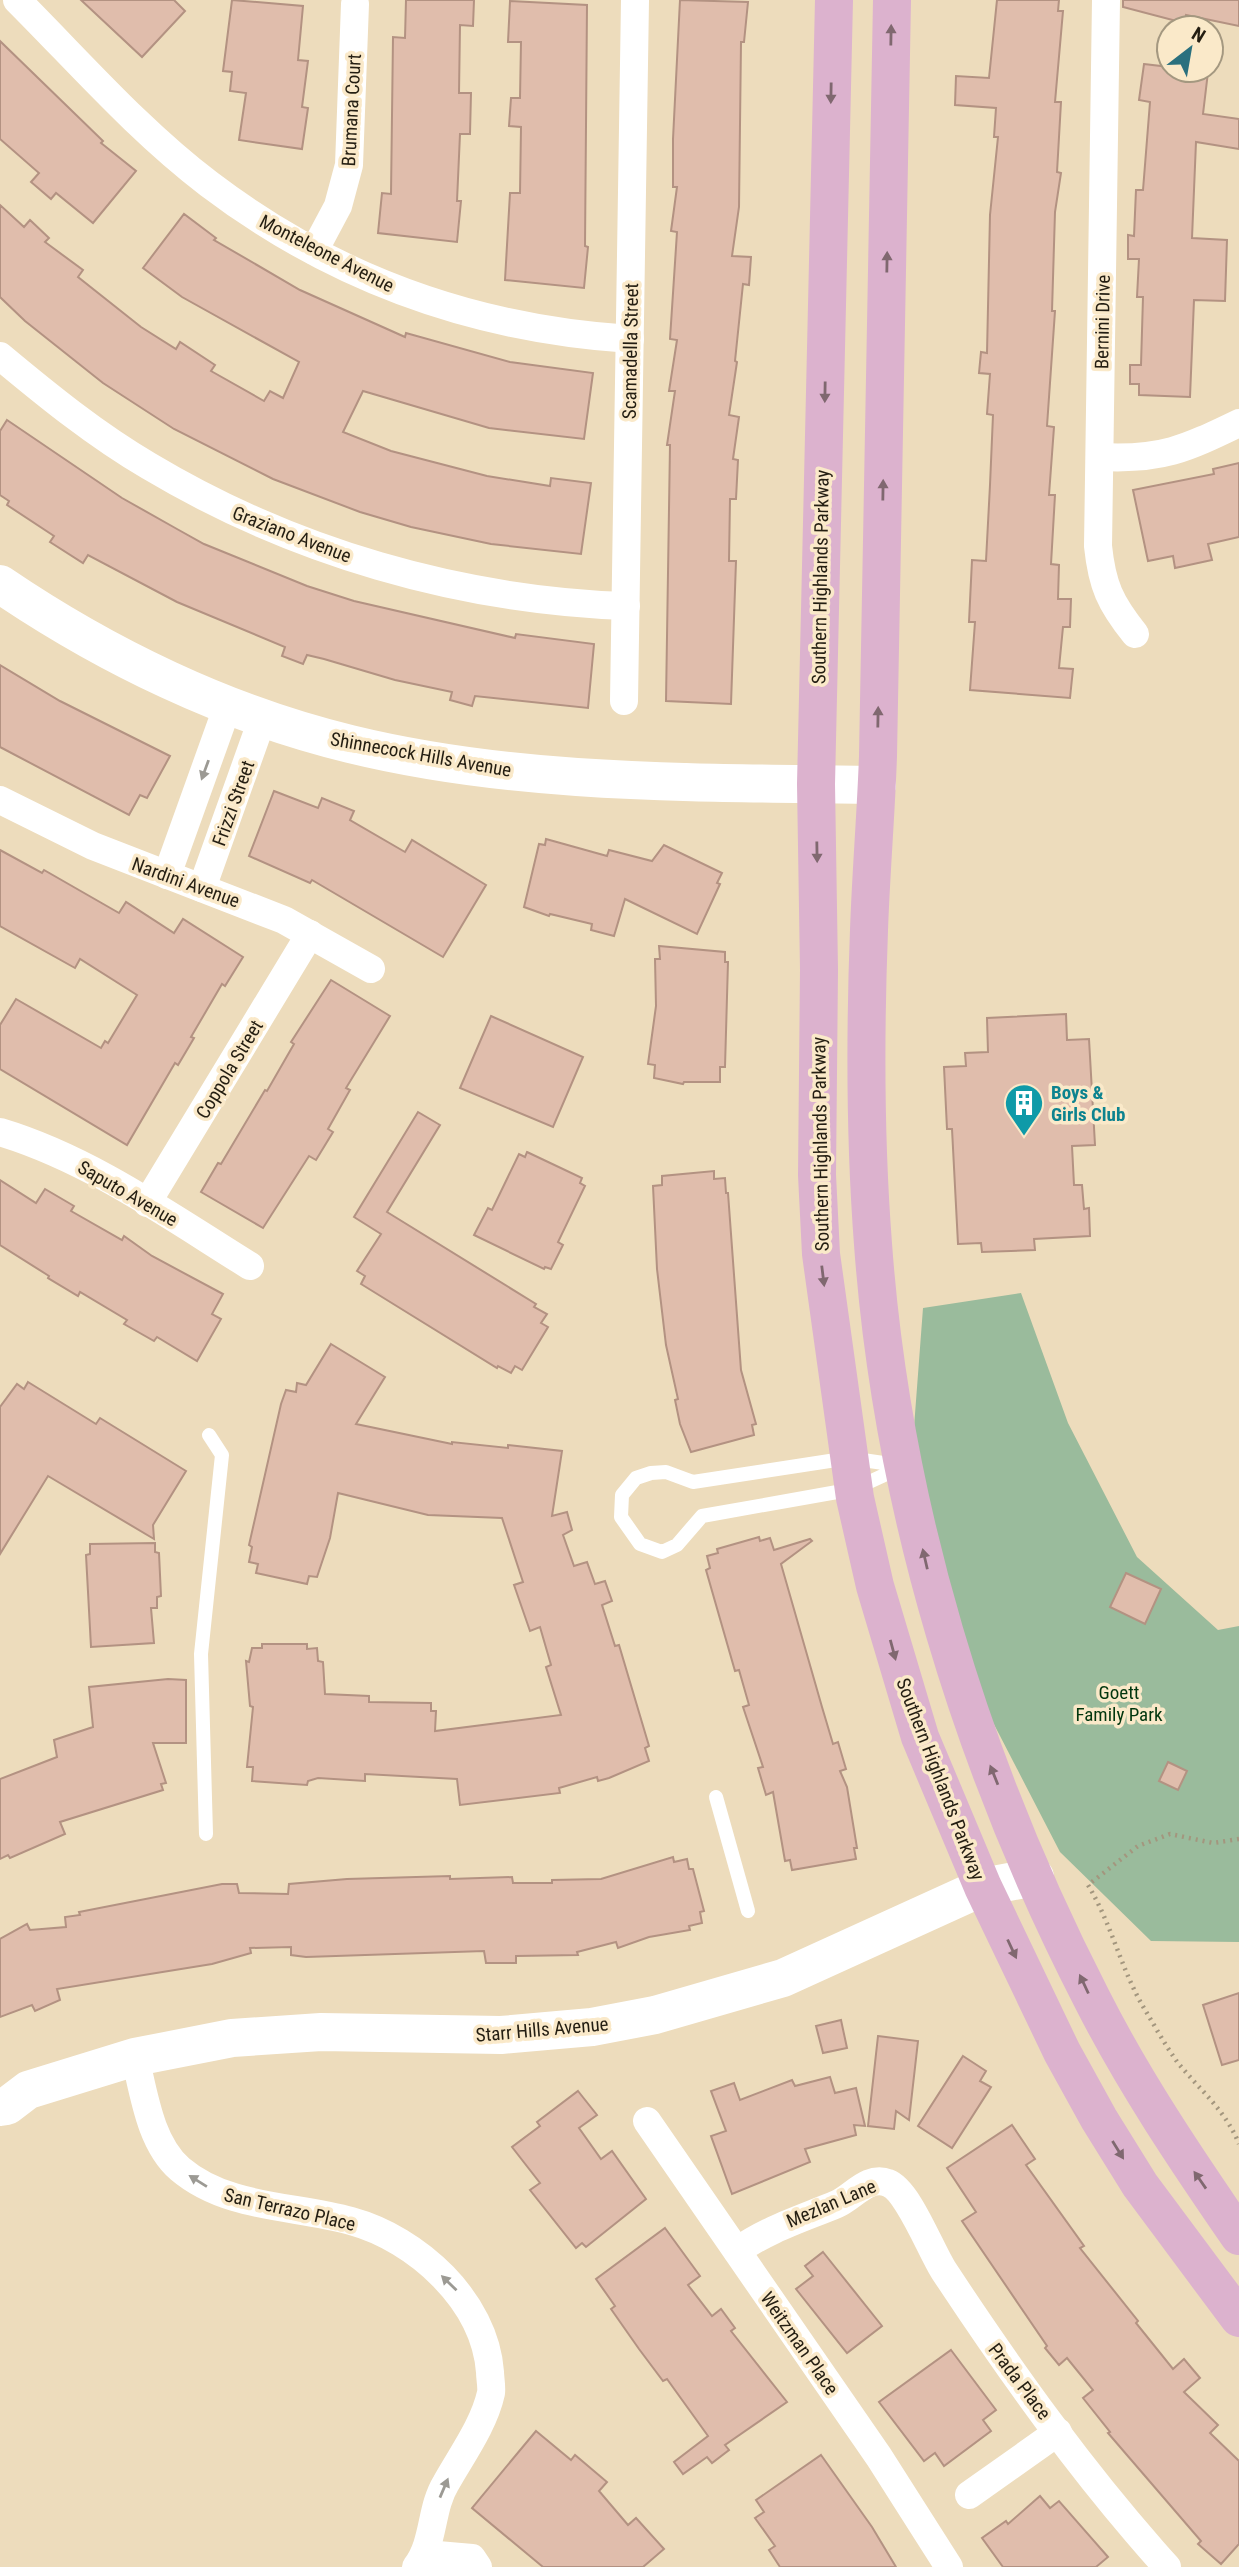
<svg xmlns="http://www.w3.org/2000/svg" width="1239" height="2567" font-family="'Roboto Condensed',sans-serif">
  <style>
    .green { fill: #9abb9c }
    .building { fill: #e0bdac; stroke: #b39282; stroke-width: 2 }
    .lines { fill: none; stroke-linecap: round; stroke-linejoin: round }
    .path { stroke: #a3967e; stroke-width: 4.5; stroke-dasharray: 2 5; stroke-linecap: butt }
    .lane { stroke: #fff; stroke-width: 14 }
    .street { stroke: #fff; stroke-width: 28 }
    .secondary { stroke: #fff; stroke-width: 38 }
    .primary { stroke: #dcb2ce; stroke-width: 38 }
    .oneway { fill: #806870 }
    .oneway2 { fill: #9c9a94 }
    .labels { text-anchor: middle; stroke-width: 7; stroke-linejoin: round; paint-order: stroke }
    .street-label { font-size: 19px; fill: #241e12; stroke: #fae9c9 }
    .culture-label { font-size: 19px; font-weight: bold; fill: #0d838f; stroke: #fae9c9; text-anchor: start }
    .park-label { font-size: 19px; fill: #01360e; stroke: #fae9c9 }
  </style>
  <rect width="100%" height="100%" fill="#eddcbc"/>
  <polygon class="green" points="1021,1293 1068,1423 1137,1557 1218,1630 1239,1626 1239,1942 1151,1941 1060,1852 952,1643 911,1467 923,1308"/>
  <g class="building">
    <polygon points="81,0 174,0 185,11 142,57"/>
    <polygon points="232,0 303,6 298,60 308,61 302,107 308,108 302,149 239,140 246,93 230,91 232,72 223,71"/>
    <polygon points="406,0 474,0 473,26 460,25 459,93 471,93 470,134 460,134 457,201 461,201 457,242 378,233 382,193 391,194 393,37 405,38"/>
    <polygon points="680,0 748,2 744,42 741,42 739,207 732,256 751,257 749,285 743,284 735,361 737,362 729,415 739,417 733,459 738,460 736,499 730,499 729,561 736,561 731,704 666,701 670,445 667,445 675,391 669,391 677,340 670,339 677,232 671,231 677,187 673,187 673,139"/>
    <polygon points="997,0 1059,0 1058,11 1063,11 1055,102 1061,102 1057,172 1061,173 1055,212 1052,311 1055,311 1047,426 1054,427 1049,495 1055,495 1051,564 1059,565 1058,599 1071,599 1070,627 1063,627 1059,668 1073,669 1070,698 970,690 975,622 969,622 972,560 986,561 990,485 993,415 987,414 990,374 979,373 981,352 987,353 990,215 998,137 994,137 996,108 955,105 956,76 989,78"/>
    <polygon points="1123,0 1239,0 1239,26 1186,15 1184,23 1123,7"/>
    <polygon points="510,1 587,5 585,246 588,247 584,288 505,280 510,193 520,193 521,127 509,126 511,98 520,98 521,42 508,42"/>
    <polygon points="0,41 103,141 101,143 136,171 93,223 56,193 51,199 31,182 39,173 0,139"/>
    <polygon points="1144,64 1169,67 1169,70 1208,72 1203,114 1239,119 1239,149 1196,142 1192,238 1227,240 1225,301 1194,300 1190,397 1139,395 1139,384 1130,384 1130,365 1141,365 1143,297 1137,297 1139,259 1128,259 1128,235 1134,236 1136,190 1143,190 1150,102 1139,100"/>
    <polygon points="0,205 24,227 30,220 49,238 45,242 83,270 78,277 141,327 176,349 180,342 215,365 211,371 264,401 270,391 283,398 299,362 182,297 143,268 184,214 216,238 214,240 300,290 405,337 406,333 510,362 593,373 584,439 489,428 363,391 343,432 391,451 487,476 550,486 551,478 591,483 581,554 491,544 411,527 360,512 273,479 174,429 103,383 25,321 0,297"/>
    <polygon points="7,420 122,498 177,529 204,544 307,586 354,601 515,638 516,634 594,644 588,708 475,696 472,706 450,700 452,692 395,680 324,659 307,655 303,664 282,656 285,647 177,602 88,555 83,563 50,542 54,536 7,505 9,501 0,495 0,431"/>
    <polygon points="1239,463 1239,537 1208,544 1212,560 1175,568 1173,556 1148,561 1133,490 1214,474 1213,469"/>
    <polygon points="0,665 60,701 170,756 147,798 140,795 129,815 0,747"/>
    <polygon points="274,791 318,808 322,798 354,811 350,820 405,852 412,840 486,885 443,957 312,880 310,883 249,856"/>
    <polygon points="546,839 607,856 609,850 652,861 664,845 722,873 717,883 720,884 697,934 625,899 614,936 591,930 592,924 550,914 549,916 524,907 539,844 545,845"/>
    <polygon points="0,850 42,873 44,870 119,913 126,902 174,933 183,919 243,957 225,986 222,984 191,1037 194,1038 178,1065 175,1063 127,1145 0,1069 0,1025 16,999 101,1048 105,1041 108,1043 137,995 80,959 75,968 0,926"/>
    <polygon points="659,946 725,952 725,962 728,962 725,1067 720,1067 720,1082 684,1082 683,1084 654,1078 655,1065 648,1064 656,1006 655,959 660,959"/>
    <polygon points="331,980 390,1016 346,1088 350,1090 328,1129 333,1132 316,1160 309,1156 263,1228 201,1192 218,1163 221,1164 265,1090 267,1091 294,1044 291,1042"/>
    <polygon points="1066,1014 1067,1040 1089,1039 1095,1145 1072,1146 1074,1185 1082,1185 1084,1209 1089,1208 1090,1236 1034,1239 1035,1250 982,1252 981,1243 958,1244 952,1129 947,1129 944,1067 966,1066 965,1053 988,1052 987,1018"/>
    <polygon points="491,1016 583,1057 553,1127 460,1088"/>
    <polygon points="418,1112 440,1125 387,1212 536,1304 534,1307 547,1314 541,1323 548,1327 522,1370 515,1366 511,1373 498,1366 497,1368 361,1284 365,1276 357,1271 381,1234 354,1217"/>
    <polygon points="527,1152 582,1178 580,1183 585,1186 558,1242 563,1245 551,1269 545,1267 544,1269 474,1235 488,1208 492,1210 519,1154 525,1157"/>
    <polygon points="714,1171 714,1179 725,1178 726,1193 728,1193 741,1370 756,1424 752,1425 754,1435 691,1452 680,1424 675,1400 678,1399 666,1345 657,1269 653,1186 662,1185 662,1176"/>
    <polygon points="0,1180 36,1203 45,1189 74,1206 71,1211 122,1240 124,1236 152,1256 223,1294 212,1314 221,1319 197,1361 157,1337 154,1341 124,1324 127,1320 80,1292 78,1296 48,1278 49,1276 0,1245"/>
    <polygon points="331,1344 385,1377 356,1424 452,1444 452,1442 508,1448 508,1445 562,1451 552,1516 567,1512 572,1530 563,1535 574,1566 587,1562 595,1584 605,1581 612,1601 602,1605 615,1646 619,1645 649,1746 645,1748 649,1761 609,1778 598,1781 597,1777 559,1788 560,1793 460,1805 457,1779 365,1774 365,1781 318,1778 308,1781 307,1785 252,1781 253,1767 247,1767 253,1707 250,1706 246,1661 249,1662 252,1648 262,1648 262,1644 307,1644 307,1649 317,1648 318,1661 323,1662 325,1694 369,1696 369,1702 431,1703 431,1711 436,1711 435,1731 561,1715 546,1667 551,1665 540,1627 530,1631 514,1585 523,1582 502,1518 428,1515 338,1493 330,1538 317,1577 309,1576 307,1584 256,1573 258,1564 249,1562 252,1547 249,1545 281,1404 286,1390 296,1392 297,1383 306,1385"/>
    <polygon points="28,1382 96,1424 100,1418 186,1471 153,1525 154,1539 48,1476 0,1554 0,1407 17,1384 24,1389"/>
    <polygon points="759,1537 760,1541 770,1538 774,1550 810,1539 812,1541 781,1564 822,1707 833,1744 838,1742 846,1769 840,1771 847,1787 857,1848 854,1848 856,1859 792,1870 790,1860 785,1861 773,1792 766,1795 758,1768 763,1767 743,1707 749,1705 739,1670 735,1671 706,1570 710,1568 707,1556 718,1553 717,1549"/>
    <polygon points="155,1543 155,1552 159,1553 161,1596 157,1597 157,1608 151,1608 154,1643 91,1647 86,1555 90,1554 90,1544"/>
    <polygon points="1126,1573 1161,1589 1145,1624 1110,1607"/>
    <polygon points="168,1679 186,1680 186,1743 153,1743 166,1783 161,1784 163,1790 60,1822 65,1834 10,1858 8,1855 0,1859 0,1779 57,1757 54,1740 93,1727 89,1687"/>
    <polygon points="1168,1762 1187,1771 1178,1790 1159,1781"/>
    <polygon points="673,1857 674,1862 687,1859 689,1869 693,1869 704,1911 700,1912 702,1923 689,1926 690,1930 649,1937 618,1948 616,1942 577,1952 578,1955 516,1956 516,1963 486,1963 484,1951 306,1957 291,1955 291,1947 250,1948 251,1953 212,1964 57,1989 60,2000 35,2011 32,2005 0,2017 0,1939 27,1924 30,1930 66,1927 65,1917 80,1915 79,1912 222,1884 237,1884 239,1893 288,1894 289,1884 347,1879 450,1876 450,1879 512,1877 513,1883 552,1883 552,1880 601,1879"/>
    <polygon points="1239,1993 1239,2060 1222,2065 1203,2005"/>
    <polygon points="841,2020 847,2048 823,2053 816,2026"/>
    <polygon points="878,2036 918,2041 909,2120 896,2111 894,2129 868,2126"/>
    <polygon points="963,2056 986,2071 980,2081 991,2087 952,2148 918,2126"/>
    <polygon points="830,2077 835,2093 856,2088 865,2126 854,2125 856,2135 805,2149 810,2162 732,2194 711,2136 726,2131 711,2091 734,2083 740,2100 792,2080 795,2086"/>
    <polygon points="578,2091 597,2115 579,2128 601,2159 612,2151 646,2199 586,2247 582,2243 576,2248 530,2190 540,2183 512,2147 540,2126 537,2122"/>
    <polygon points="1012,2125 1035,2159 1026,2165 1084,2246 1080,2248 1138,2321 1136,2323 1173,2369 1184,2359 1200,2378 1184,2392 1218,2425 1210,2433 1239,2461 1239,2544 1221,2564 1198,2544 1201,2541 1108,2433 1110,2432 1083,2398 1093,2390 1067,2358 1059,2365 1045,2348 1047,2346 962,2221 976,2212 947,2168"/>
    <polygon points="665,2228 700,2276 688,2285 712,2316 721,2309 735,2328 731,2331 787,2402 725,2445 729,2450 712,2463 707,2457 683,2474 674,2462 708,2436 667,2379 663,2381 639,2349 611,2309 615,2306 596,2279"/>
    <polygon points="823,2252 882,2326 847,2353 796,2289 813,2276 805,2266"/>
    <polygon points="951,2350 996,2410 983,2420 991,2431 944,2466 935,2453 924,2461 879,2402"/>
    <polygon points="536,2431 571,2460 575,2455 607,2482 599,2491 628,2525 636,2518 664,2549 643,2567 543,2567 472,2508"/>
    <polygon points="821,2455 872,2527 896,2567 780,2567 769,2550 775,2546 755,2518 764,2512 756,2500"/>
    <polygon points="1040,2496 1050,2508 1059,2501 1108,2557 1096,2567 1003,2567 982,2538 1006,2521 1008,2524"/>
  </g>
  <g class="lines">
    <path class="path" d="M 1239,1839 L 1213,1843 L 1170,1834 L 1138,1846 L 1088,1885 C 1111,1923 1120,1965 1141,2003 C 1153,2023 1165,2045 1178,2063 C 1200,2090 1226,2111 1239,2144"/>
    <g class="lane">
      <polygon points="849,1458 904,1466 854,1489 702,1516 677,1545 662,1552 640,1544 621,1517 622,1495 636,1478 651,1473 666,1472 693,1482"/>
      <polyline points="716,1797 748,1911"/>
      <polyline points="206,1834 201,1654 222,1455 209,1435"/>
    </g>
    <g class="street">
      <path d="M 17,0 C 79,62 139,131 209,184 C 334,279 474,329 630,339"/>
      <path d="M 1106,0 L 1098,546 C 1102,585 1110,603 1135,634"/>
      <polyline points="314,251 338,206 349,165 355,4"/>
      <path d="M 0,356 C 48,396 96,435 149,466 C 293,552 459,600 626,606"/>
      <path d="M 1101,457 C 1162,460 1185,449 1239,423"/>
      <polyline points="624,701 635,0"/>
      <polyline points="0,800 93,846 284,920 371,969"/>
      <polyline points="167,875 228,705"/>
      <polyline points="202,888 263,717"/>
      <path d="M 0,1132 C 90,1159 171,1217 250,1266"/>
      <polyline points="147,1203 310,934"/>
      <path d="M 135,2057 C 144,2094 150,2143 180,2169 C 227,2209 294,2205 351,2221 C 417,2239 485,2301 490,2372 C 490,2378 492,2387 491,2393 C 484,2425 461,2456 446,2483 C 430,2509 435,2542 416,2567"/>
      <polyline points="647,2121 879,2457 949,2567"/>
      <path d="M 737,2251 C 768,2229 801,2219 837,2204 C 853,2197 868,2175 888,2183 C 908,2190 931,2251 944,2271 C 1012,2374 1084,2475 1167,2567"/>
      <polyline points="969,2495 1058,2432"/>
      <polyline points="426,2554 472,2558 478,2567"/>
    </g>
    <g class="secondary">
      <path d="M 0,584 C 106,656 226,714 350,744 C 522,786 701,782 877,785"/>
      <polyline points="0,2107 7,2106 28,2090 135,2057 232,2038 321,2032 501,2035 592,2027 655,2015 783,1978 983,1887 1035,1877"/>
    </g>
    <g class="primary">
      <polyline points="834,0 816,784 819,970 817,1175 821,1254 855,1498 875,1586 920,1737 983,1887 1062,2052 1099,2119 1140,2185 1239,2318"/>
      <path d="M 892,0 C 887,252 882,504 878,756 C 876,814 871,872 869,930 C 865,1034 865,1140 873,1244 C 892,1506 972,1766 1092,1999 C 1134,2082 1186,2159 1239,2236"/>
    </g>
  </g>
  <defs><path id="oneway-solid" d="M-6-.8H1V-3.2L6.5 0L1 3.2V.8H-6Z" transform="scale(1.75)"/></defs>
  <g class="oneway">
    <use href="#oneway-solid" transform="translate(891 35) rotate(-89)"/>
    <use href="#oneway-solid" transform="translate(831 93) rotate(91)"/>
    <use href="#oneway-solid" transform="translate(887 262) rotate(-89)"/>
    <use href="#oneway-solid" transform="translate(825 392) rotate(91)"/>
    <use href="#oneway-solid" transform="translate(883 490) rotate(-89)"/>
    <use href="#oneway-solid" transform="translate(878 717) rotate(-89)"/>
    <use href="#oneway-solid" transform="translate(817 852) rotate(89)"/>
    <use href="#oneway-solid" transform="translate(823 1276) rotate(83)"/>
    <use href="#oneway-solid" transform="translate(925 1559) rotate(-103)"/>
    <use href="#oneway-solid" transform="translate(893 1650) rotate(75)"/>
    <use href="#oneway-solid" transform="translate(994 1775) rotate(-112)"/>
    <use href="#oneway-solid" transform="translate(1012 1949) rotate(65)"/>
    <use href="#oneway-solid" transform="translate(1084 1984) rotate(-115)"/>
    <use href="#oneway-solid" transform="translate(1118 2150) rotate(58)"/>
    <use href="#oneway-solid" transform="translate(1200 2180) rotate(-125)"/>
  </g>
  <g class="oneway2">
    <use href="#oneway-solid" transform="translate(205 770) rotate(110)"/>
    <use href="#oneway-solid" transform="translate(198 2181) rotate(-148)"/>
    <use href="#oneway-solid" transform="translate(449 2283) rotate(-136)"/>
    <use href="#oneway-solid" transform="translate(444 2488) rotate(-67)"/>
  </g>
  <defs>
    <g id="building-pin" transform="scale(2.0125)"><path d="M0 17L-7.5 6A9.5 9.5 0 1 1 7.5 6Z" fill="#0f9aa8" stroke="#fae9c9"/><path d="M-4-6H4V6H1V3H-1V6H-4ZM-2.5-4.3h1.7v1.8h-1.7ZM.8-4.3h1.7v1.8H.8ZM-2.5-1h1.7V.8h-1.7ZM.8-1h1.7V.8H.8Z" fill="#fff"/></g>
  </defs>
  <g fill-rule="evenodd">
    <use href="#building-pin" x="1024" y="1103"/>
  </g>
  <g class="labels">
    <g class="street-label">
      <text transform="translate(351 110) rotate(-87)" y="7">Brumana Court</text>
      <text transform="translate(327 253) rotate(27)" y="7">Monteleone Avenue</text>
      <text transform="translate(1102 322) rotate(-89)" y="7">Bernini Drive</text>
      <text transform="translate(630 351) rotate(-89)" y="7">Scamadella Street</text>
      <text transform="translate(292 534) rotate(21)" y="7">Graziano Avenue</text>
      <text transform="translate(820 577) rotate(-89)" y="7">Southern Highlands Parkway</text>
      <text transform="translate(421 754) rotate(10)" y="7">Shinnecock Hills Avenue</text>
      <text transform="translate(233 803) rotate(-70)" y="7">Frizzi Street</text>
      <text transform="translate(186 882) rotate(20)" y="7">Nardini Avenue</text>
      <text transform="translate(229 1069) rotate(-59)" y="7">Coppola Street</text>
      <text transform="translate(820 1144) rotate(-91)" y="7">Southern Highlands Parkway</text>
      <text transform="translate(128 1193) rotate(30)" y="7">Saputo Avenue</text>
      <text transform="translate(941 1779) rotate(69)" y="7">Southern Highlands Parkway</text>
      <text transform="translate(542 2029) rotate(-5)" y="7">Starr Hills Avenue</text>
      <text transform="translate(831 2203) rotate(-23)" y="7">Mezlan Lane</text>
      <text transform="translate(290 2209) rotate(13)" y="7">San Terrazo Place</text>
      <text transform="translate(800 2343) rotate(55)" y="7">Weitzman Place</text>
      <text transform="translate(1020 2381) rotate(53)" y="7">Prada Place</text>
    </g>
    <g class="culture-label">
      <text x="1051" y="1099">Boys &amp;<tspan x="1051" dy="22">Girls Club</tspan></text>
    </g>
    <g class="park-label">
      <text x="1119" y="1699">Goett<tspan x="1119" dy="22">Family Park</tspan></text>
    </g>
  </g>
  <g transform="translate(1190 49) rotate(31)"><circle r="33" fill="#fae9c9" stroke="#a49880" stroke-width="2"/>
  <path d="M0-5L12 26L0 18L-12 26Z" fill="#2a707e"/>
  <text y="-10" font-size="19" font-weight="bold" text-anchor="middle" fill="#241e12">N</text>
  </g>
</svg>
